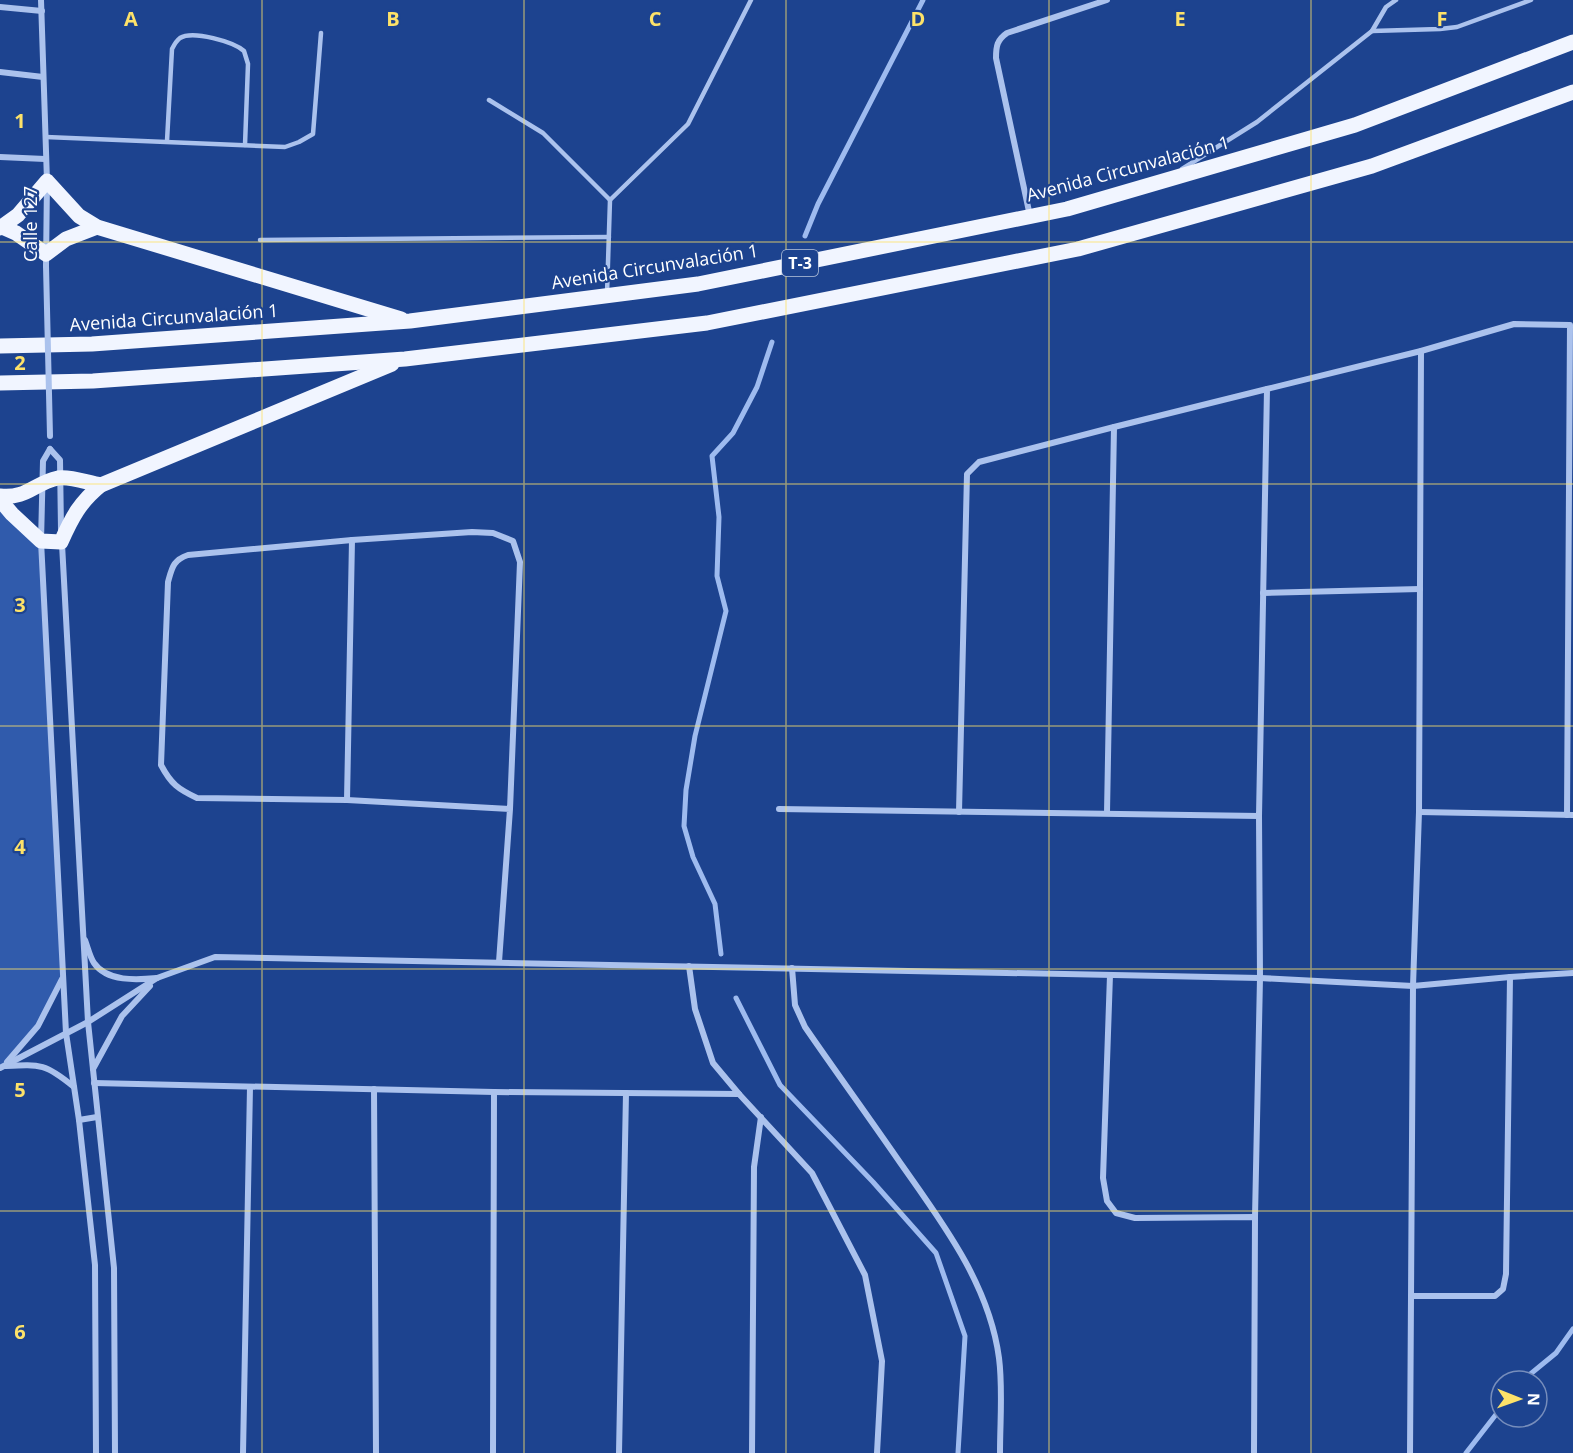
<svg xmlns="http://www.w3.org/2000/svg" width="1573" height="1453" font-family="'Open Sans',sans-serif">
  <style>
    .green { fill: #305bac }
    .lines { fill: none; stroke-linecap: round; stroke-linejoin: round }
    .stream { stroke: #9ebbef; stroke-width: 5 }
    .service { stroke: #abc2ed; stroke-width: 4.5 }
    .minor { stroke: #abc2ed; stroke-width: 6 }
    .primary { stroke: #f1f5ff; stroke-width: 15 }
    .minor-bridge { stroke: #abc2ed; stroke-width: 6 }
    .grid { fill: none; stroke: #fde269; stroke-width: 1.5; stroke-opacity: 0.55 }
    .labels { text-anchor: middle; stroke-width: 4.5; stroke-linejoin: round; paint-order: stroke }
    .shield { fill: #1d438f; stroke: #bbc7dd; stroke-width: 1.5 }
    .shield-label { font-size: 16px; font-weight: bold; fill: #fff }
    .street-label { font-size: 18px; fill: #fff; stroke: #1d438f }
    .grid-label { font-size: 20px; text-anchor: middle; font-weight: bold; fill: #fde269; stroke: #1d438f; stroke-width: 4.5; stroke-linejoin: round; paint-order: stroke }
  </style>
  <rect width="100%" height="100%" fill="#1d438f"/>
  <polygon class="green" points="0,500 41,541 63,976 38,1026 0,1068"/>
  <g class="lines">
    <g class="stream">
      <polyline points="805,236 818,204 923,0"/>
      <polyline points="721,954 715,904 693,857 684,826 686,790 695,736 726,611 717,576 719,517 712,456 733,433 757,387 772,342"/>
      <polyline points="736,998 780,1085 873,1182 936,1253 965,1336 958,1453"/>
      <polyline points="1522,1381 1556,1353 1573,1329"/>
      <polyline points="1466,1453 1501,1408"/>
    </g>
    <g class="service">
      <polyline points="1372,31 1386,7 1396,0"/>
      <polyline points="489,100 543,133 610,200"/>
      <polyline points="46,137 285,147 299,142 313,134 321,33"/>
      <path d="M 167,141 L 172,49 C 174,45 176,41 180,38 C 193,30 234,42 244,51 L 248,64 L 245,145"/>
      <polyline points="1182,169 1257,122 1372,31 1440,29 1457,27 1531,0"/>
      <polyline points="260,240 609,237"/>
      <polyline points="607,294 610,200 688,124 751,0"/>
    </g>
    <g class="minor">
      <polyline points="41,0 47,181 46,266"/>
      <polyline points="0,7 42,11"/>
      <polyline points="0,72 43,77"/>
      <polyline points="0,157 45,159"/>
      <path d="M 1030,216 L 996,58 C 996,46 997,40 1007,33 L 1107,0"/>
      <polyline points="50,449 60,460 61,530"/>
      <polyline points="50,449 43,461 41,541 66,1033 79,1120 95,1265 96,1453"/>
      <polyline points="62,544 88,1022 114,1268 115,1453"/>
      <polyline points="1263,593 1420,589"/>
      <polyline points="347,800 352,540"/>
      <polyline points="779,809 1259,816 1267,389 1421,351 1514,324 1570,325 1567,815"/>
      <polyline points="959,812 967,474 979,462 1114,427"/>
      <polyline points="1419,812 1573,815"/>
      <polyline points="1107,813 1114,427 1267,389"/>
      <path d="M 85,940 C 88,948 90,957 94,963 C 107,982 137,980 157,978"/>
      <path d="M 499,962 L 510,809 L 520,562 L 513,541 L 493,533 L 472,532 L 352,540 L 188,555 C 173,560 172,568 168,582 L 161,765 C 171,784 178,789 197,798 L 347,800 L 510,809"/>
      <polyline points="689,966 695,1009 713,1063 739,1094"/>
      <path d="M 792,968 L 795,1005 L 805,1027 C 836,1072 868,1116 899,1161 C 941,1221 989,1283 999,1358 C 1003,1389 1000,1421 1000,1453"/>
      <polyline points="1110,975 1103,1178 1107,1201 1116,1213 1135,1218 1255,1217 1254,1453"/>
      <polyline points="7,1062 38,1026 62,979"/>
      <path d="M 6,1066 C 41,1064 46,1064 74,1087"/>
      <polyline points="0,1068 88,1022 157,978 215,957 1260,978 1413,986 1510,977 1573,973"/>
      <polyline points="93,1069 122,1016 150,986"/>
      <polyline points="94,1083 494,1092 739,1094 812,1173 865,1275 882,1361 877,1453"/>
      <polyline points="374,1089 376,1453"/>
      <polyline points="79,1120 97,1117"/>
      <polyline points="1255,1217 1260,978 1259,816"/>
      <polyline points="1411,1296 1495,1296 1503,1289 1506,1274 1510,977"/>
      <polyline points="243,1453 250,1087"/>
      <polyline points="493,1453 494,1092"/>
      <polyline points="619,1453 626,1093"/>
      <polyline points="752,1453 754,1167 761,1117"/>
      <polyline points="1410,1453 1413,986 1419,812 1421,351"/>
    </g>
    <g class="primary">
      <polyline points="2,227 16,233 46,254 66,239 97,227"/>
      <polyline points="0,228 18,215 47,181 79,216 97,227 401,319"/>
      <polyline points="0,346 92,344 410,321 698,284 1067,209 1355,125 1573,42"/>
      <polyline points="0,383 93,381 405,359 707,323 1078,249 1372,166 1573,92"/>
      <path d="M 0,496 C 27,499 34,483 58,478 C 71,476 88,483 101,485"/>
      <path d="M 0,500 L 12,514 L 41,541 L 61,542 C 72,517 80,502 101,485 L 392,364"/>
    </g>
    <polyline class="minor-bridge" points="46,266 50,436"/>
  </g>
  <path class="grid" d="M 262,0 L 262,1453M 524,0 L 524,1453M 786,0 L 786,1453M 1049,0 L 1049,1453M 1311,0 L 1311,1453M 0,242 L 1573,242M 0,484 L 1573,484M 0,726 L 1573,726M 0,969 L 1573,969M 0,1211 L 1573,1211"/>
  <g class="labels">
    <rect class="shield" x="782" y="250" width="36" height="26" rx="4.5"/>
    <g class="shield-label">
      <text x="800" y="269">T-3</text>
    </g>
    <g class="street-label">
      <text transform="translate(1128 169) rotate(-15)" y="6">Avenida Circunvalación 1</text>
      <text transform="translate(31 224) rotate(-90)" y="6">Calle 127</text>
      <text transform="translate(655 267) rotate(-9)" y="6">Avenida Circunvalación 1</text>
      <text transform="translate(174 318) rotate(-4)" y="6">Avenida Circunvalación 1</text>
    </g>
  </g>
  <g class="grid-label">
    <text x="131" y="26">A</text>
    <text x="393" y="26">B</text>
    <text x="655" y="26">C</text>
    <text x="918" y="26">D</text>
    <text x="1180" y="26">E</text>
    <text x="1442" y="26">F</text>
    <text x="20" y="128">1</text>
    <text x="20" y="370">2</text>
    <text x="20" y="612">3</text>
    <text x="20" y="854">4</text>
    <text x="20" y="1097">5</text>
    <text x="20" y="1339">6</text>
  </g>
  <g transform="translate(1519 1399) rotate(91)"><circle r="28" fill="#1d438f" stroke="#778ebc" stroke-width="1.5"/>
  <path d="M0-4.5L10 22L0 15L-10 22Z" fill="#fde269"/>
  <text y="-9" font-size="16" font-weight="bold" text-anchor="middle" fill="#ffffff">N</text>
  </g>
</svg>
